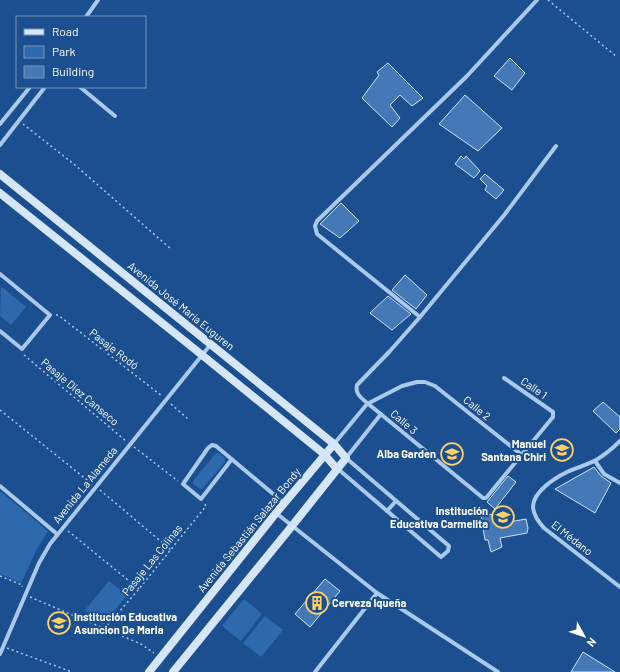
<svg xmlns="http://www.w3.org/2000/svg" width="620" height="672" font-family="Barlow,sans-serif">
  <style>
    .green { fill: #2e69ad }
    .building { fill: #4478b7; stroke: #cfe3fa }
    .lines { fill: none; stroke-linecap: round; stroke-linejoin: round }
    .path { stroke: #a9c9ee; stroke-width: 1.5; stroke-dasharray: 2 3; stroke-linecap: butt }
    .street { stroke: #a9c9ee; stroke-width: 4 }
    .secondary { stroke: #d6e6fa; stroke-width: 8 }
    .labels { text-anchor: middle; stroke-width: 4; stroke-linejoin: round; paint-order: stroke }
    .street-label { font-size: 11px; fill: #fff; stroke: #1b4f8f }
    .poi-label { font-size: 11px; font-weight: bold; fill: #fff; stroke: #1b4f8f; text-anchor: end }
  </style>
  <rect width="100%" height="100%" fill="#1b4f8f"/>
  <g class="green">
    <polygon points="1,286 26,307 11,325 0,316"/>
    <polygon points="216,453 219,453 225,458 225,462 202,489 200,489 193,484 193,481"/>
    <polygon points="0,491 48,531 37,549 21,583 0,574"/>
    <polygon points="109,581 127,595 103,625 85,610"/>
    <polygon points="244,599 262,614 241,641 222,626"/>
    <polygon points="265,616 283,630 261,657 243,643"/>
  </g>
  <g class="building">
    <polygon points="510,58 525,73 512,90 494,76"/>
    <polygon points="388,63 423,98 412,106 400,95 390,105 400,118 392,127 362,98 379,75 377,72"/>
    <polygon points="465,95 502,128 478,151 439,124"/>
    <polygon points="461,156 464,159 466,156 480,171 474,178 455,164"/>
    <polygon points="485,174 504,190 496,199 485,190 487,186 480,179"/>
    <polygon points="341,203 359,221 340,238 320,224"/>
    <polygon points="405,275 427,295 416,309 392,290"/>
    <polygon points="388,296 411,314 392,330 370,313"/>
    <polygon points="603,402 620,417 620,429 616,433 593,411"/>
    <polygon points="594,467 601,476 611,483 595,513 555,489"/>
    <polygon points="508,476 516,482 495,509 487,502"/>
    <polygon points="497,514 498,524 526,519 528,528 527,533 500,538 502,547 491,552 488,540 485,540 481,515"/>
    <polygon points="325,579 340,591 310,627 295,614"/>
    <polygon points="583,652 615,672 571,672"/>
  </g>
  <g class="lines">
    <g class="path">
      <polyline points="548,0 617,57"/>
      <polyline points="23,124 75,165 171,249"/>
      <polyline points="56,315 58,315 162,396"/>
      <polyline points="24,355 126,441"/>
      <polyline points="171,404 188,419"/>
      <polyline points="0,410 92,484"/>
      <polyline points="134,447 178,481"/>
      <polyline points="100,490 171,550"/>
      <polyline points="68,531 139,589"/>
      <polyline points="0,576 22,585 22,587"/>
      <polyline points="30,597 141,644 154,653"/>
      <polyline points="104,629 139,589 206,506 205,504"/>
      <polyline points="7,648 72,672"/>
    </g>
    <g class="street">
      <polyline points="86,17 98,0"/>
      <polyline points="80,87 115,116"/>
      <polyline points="0,124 30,87"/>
      <polyline points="0,145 45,87"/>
      <polyline points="0,274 50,315 22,349 0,331"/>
      <polyline points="420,317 317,234 315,226 317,221 467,76 537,0"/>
      <path d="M 504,378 L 553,412 L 553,417 L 486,498 L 483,498 L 366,402 C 360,397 355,393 357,385 L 390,351 L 420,317 L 505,214 L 556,146"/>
      <path d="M 620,441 C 613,448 605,455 596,460 C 587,465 576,468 567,472 C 555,478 534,491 533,506 C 533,515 539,522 544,528 L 620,587"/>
      <polyline points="334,444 367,404 402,386 417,382 425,382 435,386 522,455"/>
      <polyline points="232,459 201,499 183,484 208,448 212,445 216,446 284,503"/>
      <polyline points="595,461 604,474 620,483"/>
      <polyline points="338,469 441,557 448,551 449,546 346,458 381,414"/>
      <polyline points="0,486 57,534"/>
      <polyline points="387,511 396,501"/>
      <polyline points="276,513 377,593 498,672"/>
      <polyline points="0,654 39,563 50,544 211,344"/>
      <polyline points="315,672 377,593"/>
    </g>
    <g class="secondary">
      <polyline points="0,174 334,444 346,458 292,526 173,672"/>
      <polyline points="0,193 202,355 324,454 337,469"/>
      <polyline points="149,672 276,513 334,444"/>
    </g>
  </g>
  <defs>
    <g id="school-ring" transform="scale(1.15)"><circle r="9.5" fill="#1b4f8f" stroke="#ffd166" stroke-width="1.5"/><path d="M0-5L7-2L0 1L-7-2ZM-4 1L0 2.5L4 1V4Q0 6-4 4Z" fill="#ffd166"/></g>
    <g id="building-ring" transform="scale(1.15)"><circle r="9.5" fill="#1b4f8f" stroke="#ffd166" stroke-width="1.5"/><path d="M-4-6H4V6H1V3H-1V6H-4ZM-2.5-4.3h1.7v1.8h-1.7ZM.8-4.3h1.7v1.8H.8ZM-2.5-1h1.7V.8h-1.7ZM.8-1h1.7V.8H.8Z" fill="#ffd166"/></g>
  </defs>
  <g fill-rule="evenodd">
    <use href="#school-ring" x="562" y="450"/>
    <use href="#school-ring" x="452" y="454"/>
    <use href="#school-ring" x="503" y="517"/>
    <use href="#building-ring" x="317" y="603"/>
    <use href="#school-ring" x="59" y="623"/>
  </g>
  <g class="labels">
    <g class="street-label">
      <text transform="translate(181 306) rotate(39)" y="4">Avenida José María Euguren</text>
      <text transform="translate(114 349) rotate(38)" y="4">Pasaje Rodó</text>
      <text transform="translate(534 388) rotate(35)" y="4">Calle 1</text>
      <text transform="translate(80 392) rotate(40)" y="4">Pasaje Diez Canseco</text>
      <text transform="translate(477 408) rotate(39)" y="4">Calle 2</text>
      <text transform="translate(404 422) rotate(40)" y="4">Calle 3</text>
      <text transform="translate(85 485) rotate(-51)" y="4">Avenida La Alameda</text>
      <text transform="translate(249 530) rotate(-51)" y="4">Avenida Sebastián Salazar Bondy</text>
      <text transform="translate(572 538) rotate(38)" y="4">El Médano</text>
      <text transform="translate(152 560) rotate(-51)" y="4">Pasaje Las Colinas</text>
    </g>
    <g class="poi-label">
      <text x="546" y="448">Manuel<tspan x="546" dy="13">Santana Chiri</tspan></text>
      <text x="436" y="458">Alba Garden</text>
      <text x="488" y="515">Institución<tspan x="488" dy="13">Educativa Carmelita</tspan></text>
      <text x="332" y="607" text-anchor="start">Cerveza Iqueña</text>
      <text x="74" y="621" text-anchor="start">Institución Educativa<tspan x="74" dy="13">Asuncion De Maria</tspan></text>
    </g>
  </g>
  <rect x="16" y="16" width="130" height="72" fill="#1b4f8f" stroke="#7695bc"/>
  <rect x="24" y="29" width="20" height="6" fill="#d6e6fa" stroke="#7695bc"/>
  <text x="52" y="36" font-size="12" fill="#ffffff">Road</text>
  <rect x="24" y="46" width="20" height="12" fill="#2e69ad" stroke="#7695bc"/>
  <text x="52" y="56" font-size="12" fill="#ffffff">Park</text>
  <rect x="24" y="66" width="20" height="12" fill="#4478b7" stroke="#7695bc"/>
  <text x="52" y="76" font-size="12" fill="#ffffff">Building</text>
  <g transform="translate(584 636) rotate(130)" stroke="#1b4f8f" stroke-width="3" paint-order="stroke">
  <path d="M0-3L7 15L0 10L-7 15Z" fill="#ffffff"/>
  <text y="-6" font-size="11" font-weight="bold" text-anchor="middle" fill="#ffffff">N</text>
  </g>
</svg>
